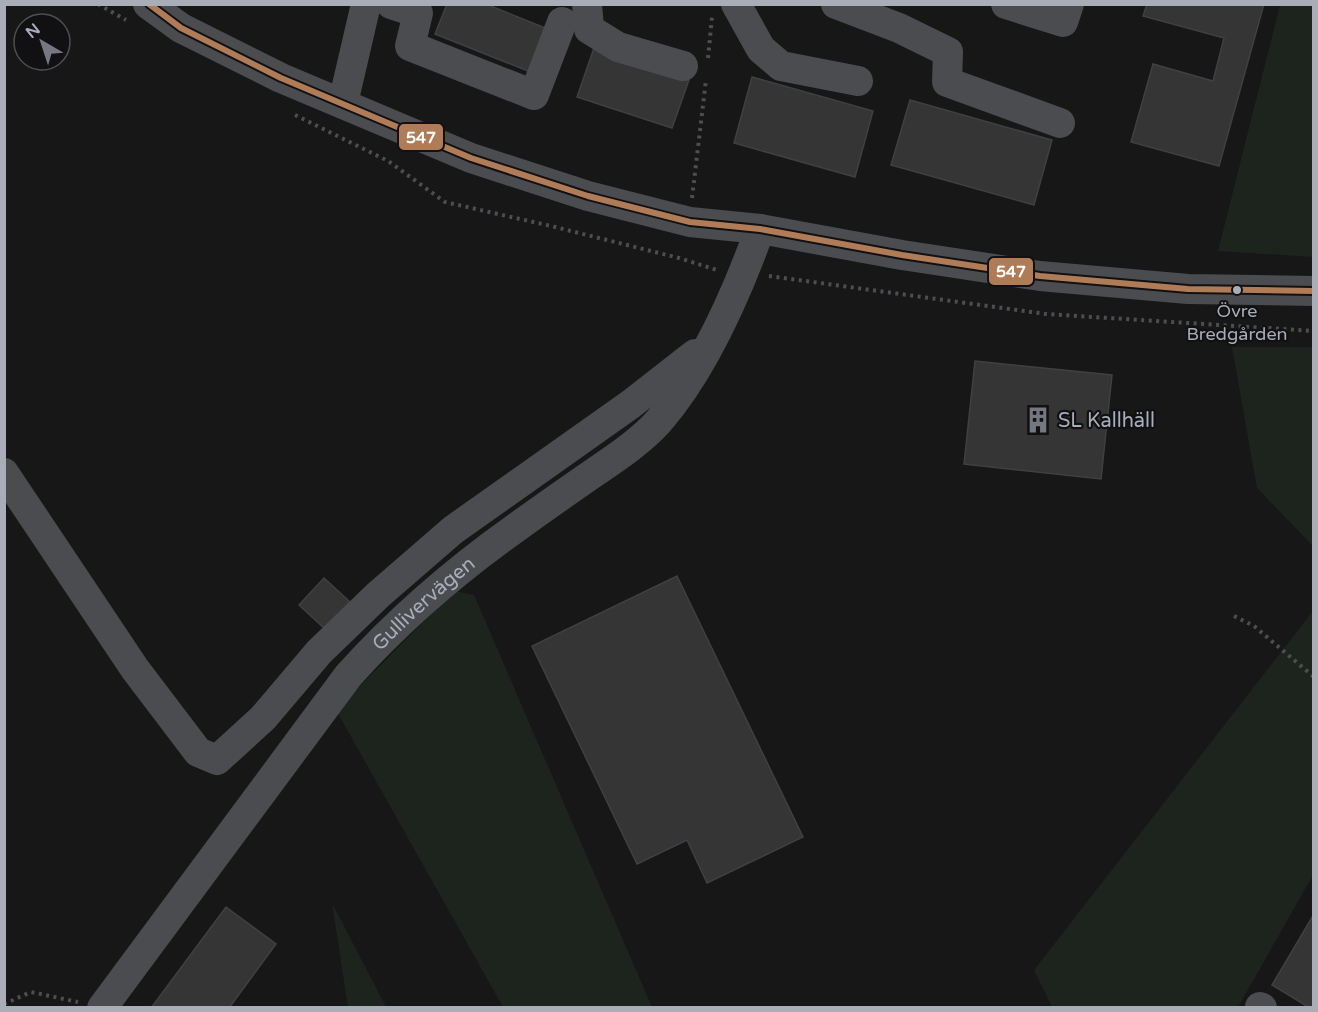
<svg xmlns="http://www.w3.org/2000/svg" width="1318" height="1012" font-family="'Varela Round',sans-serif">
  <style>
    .green { fill: #1d241e }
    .building { fill: #353536; stroke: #3f4043; stroke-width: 1.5 }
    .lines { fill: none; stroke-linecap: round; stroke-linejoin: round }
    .path { stroke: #4d4e52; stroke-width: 4; stroke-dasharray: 3 4.5; stroke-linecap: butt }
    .minor { stroke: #4b4c50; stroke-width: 30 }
    .bus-1-casing { stroke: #111113; stroke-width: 10 }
    .bus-1 { stroke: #b07c57; stroke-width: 6 }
    .bus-dot { fill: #a8adb8; stroke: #111113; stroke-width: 2 }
    .labels { text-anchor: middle; stroke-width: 4.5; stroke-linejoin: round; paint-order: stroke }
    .bus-label { font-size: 18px; fill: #a8adb8; stroke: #111113 }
    .poi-label { font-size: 20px; fill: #a8adb8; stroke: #111113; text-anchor: start }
    .street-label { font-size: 20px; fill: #a8adb8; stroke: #111113 }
    .line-badge { stroke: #111113; stroke-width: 2 }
    .badge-label { font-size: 16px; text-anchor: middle; font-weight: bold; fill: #fff }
  </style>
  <rect width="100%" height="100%" fill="#171717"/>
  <g class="green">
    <polygon points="1280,5 1313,5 1313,257 1218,251"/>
    <polygon points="1232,347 1313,347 1313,546 1257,488"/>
    <polygon points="454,591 474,595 652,1007 503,1007 336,710"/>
    <polygon points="1313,611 1313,875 1238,1007 1052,1007 1034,970"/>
    <polygon points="332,903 386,1007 348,1007"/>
  </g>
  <g class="building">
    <polygon points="447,4 486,4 550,30 533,73 435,34"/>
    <polygon points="1147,4 1264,4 1219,166 1131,142 1153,64 1213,81 1224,38 1143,16"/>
    <polygon points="594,48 689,80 672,128 577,97"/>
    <polygon points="752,77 873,111 855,177 734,143"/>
    <polygon points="910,100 1052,140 1034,205 891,165"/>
    <polygon points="975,361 1112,375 1101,479 964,464"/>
    <polygon points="677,576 803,837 707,883 687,840 637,864 532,646"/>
    <polygon points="324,578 350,602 325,629 299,605"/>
    <polygon points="226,907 276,944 229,1008 151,1008"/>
    <polygon points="1314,914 1314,1008 1310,1008 1272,985"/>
  </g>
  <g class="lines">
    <g class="path">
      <polyline points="98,4 126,20"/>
      <polyline points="708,58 712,17"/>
      <polyline points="295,115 388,161 445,202 551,226 679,258 717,270"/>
      <polyline points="692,198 706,80"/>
      <polyline points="769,276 1046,314 1314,331"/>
      <polyline points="1234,616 1254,626 1314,677"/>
      <polyline points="4,1004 31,992 78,1002"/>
    </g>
    <g class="minor">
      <polyline points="148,4 181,28 281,78 471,158 588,196 690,222 760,229 902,255 1040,276 1188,289 1314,291"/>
      <polyline points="391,4 418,13 410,46 534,95 562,22"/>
      <polyline points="587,4 589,29 618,47 683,66"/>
      <polyline points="736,4 761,49 781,66 858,81"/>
      <polyline points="836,4 899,28 948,52 947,82 1060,123"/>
      <polyline points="1006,4 1063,22 1069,4"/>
      <polyline points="343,103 366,4"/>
      <polyline points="4,473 135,669 198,752 217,760 263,718 319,652 378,595 453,530 631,404 695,354"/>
      <polyline points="1260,1007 1262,1008"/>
      <path id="s1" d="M 102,1008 L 348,676 C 399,619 455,571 517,527 C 543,508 569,490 595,472 C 617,457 641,441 659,421 C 703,370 737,293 760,229"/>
    </g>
    <g class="bus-1-casing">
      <polyline id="bus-1" points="149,4 181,28 281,78 471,158 588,196 690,222 760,229 902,255 1040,276 1188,289 1314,291"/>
    </g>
    <use href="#bus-1" class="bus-1"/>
  </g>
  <defs>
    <g id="building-bare" transform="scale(2.07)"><path d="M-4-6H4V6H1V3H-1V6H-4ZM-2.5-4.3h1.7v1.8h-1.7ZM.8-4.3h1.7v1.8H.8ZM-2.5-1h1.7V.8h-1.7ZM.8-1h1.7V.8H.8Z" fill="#757880" stroke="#111113" stroke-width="2.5" paint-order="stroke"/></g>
  </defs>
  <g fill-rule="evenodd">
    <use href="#building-bare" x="1038" y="420"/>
  </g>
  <circle class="bus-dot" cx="1237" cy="290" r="5"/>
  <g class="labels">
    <g class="bus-label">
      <text x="1237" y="317">Övre<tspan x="1237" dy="23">Bredgården</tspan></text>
    </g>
    <g class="poi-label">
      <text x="1058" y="427">SL Kallhäll</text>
    </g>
    <g class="street-label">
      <text dy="7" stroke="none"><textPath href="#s1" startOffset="518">Gullivervägen</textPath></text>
    </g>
  </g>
  <g class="line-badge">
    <rect x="398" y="123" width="46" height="28" rx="6" fill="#b07c57"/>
    <rect x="988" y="257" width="46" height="29" rx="6" fill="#b07c57"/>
  </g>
  <g class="badge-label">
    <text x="421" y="143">547</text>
    <text x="1011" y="277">547</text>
  </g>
  <rect width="1318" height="1012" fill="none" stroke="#a8adb8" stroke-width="12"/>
  <g transform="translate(42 42) rotate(321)"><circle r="28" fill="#111113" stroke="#4d4f55" stroke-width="1.5"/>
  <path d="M0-4.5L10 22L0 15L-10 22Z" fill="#757880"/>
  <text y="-9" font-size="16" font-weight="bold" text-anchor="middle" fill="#a8adb8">N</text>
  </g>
</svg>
